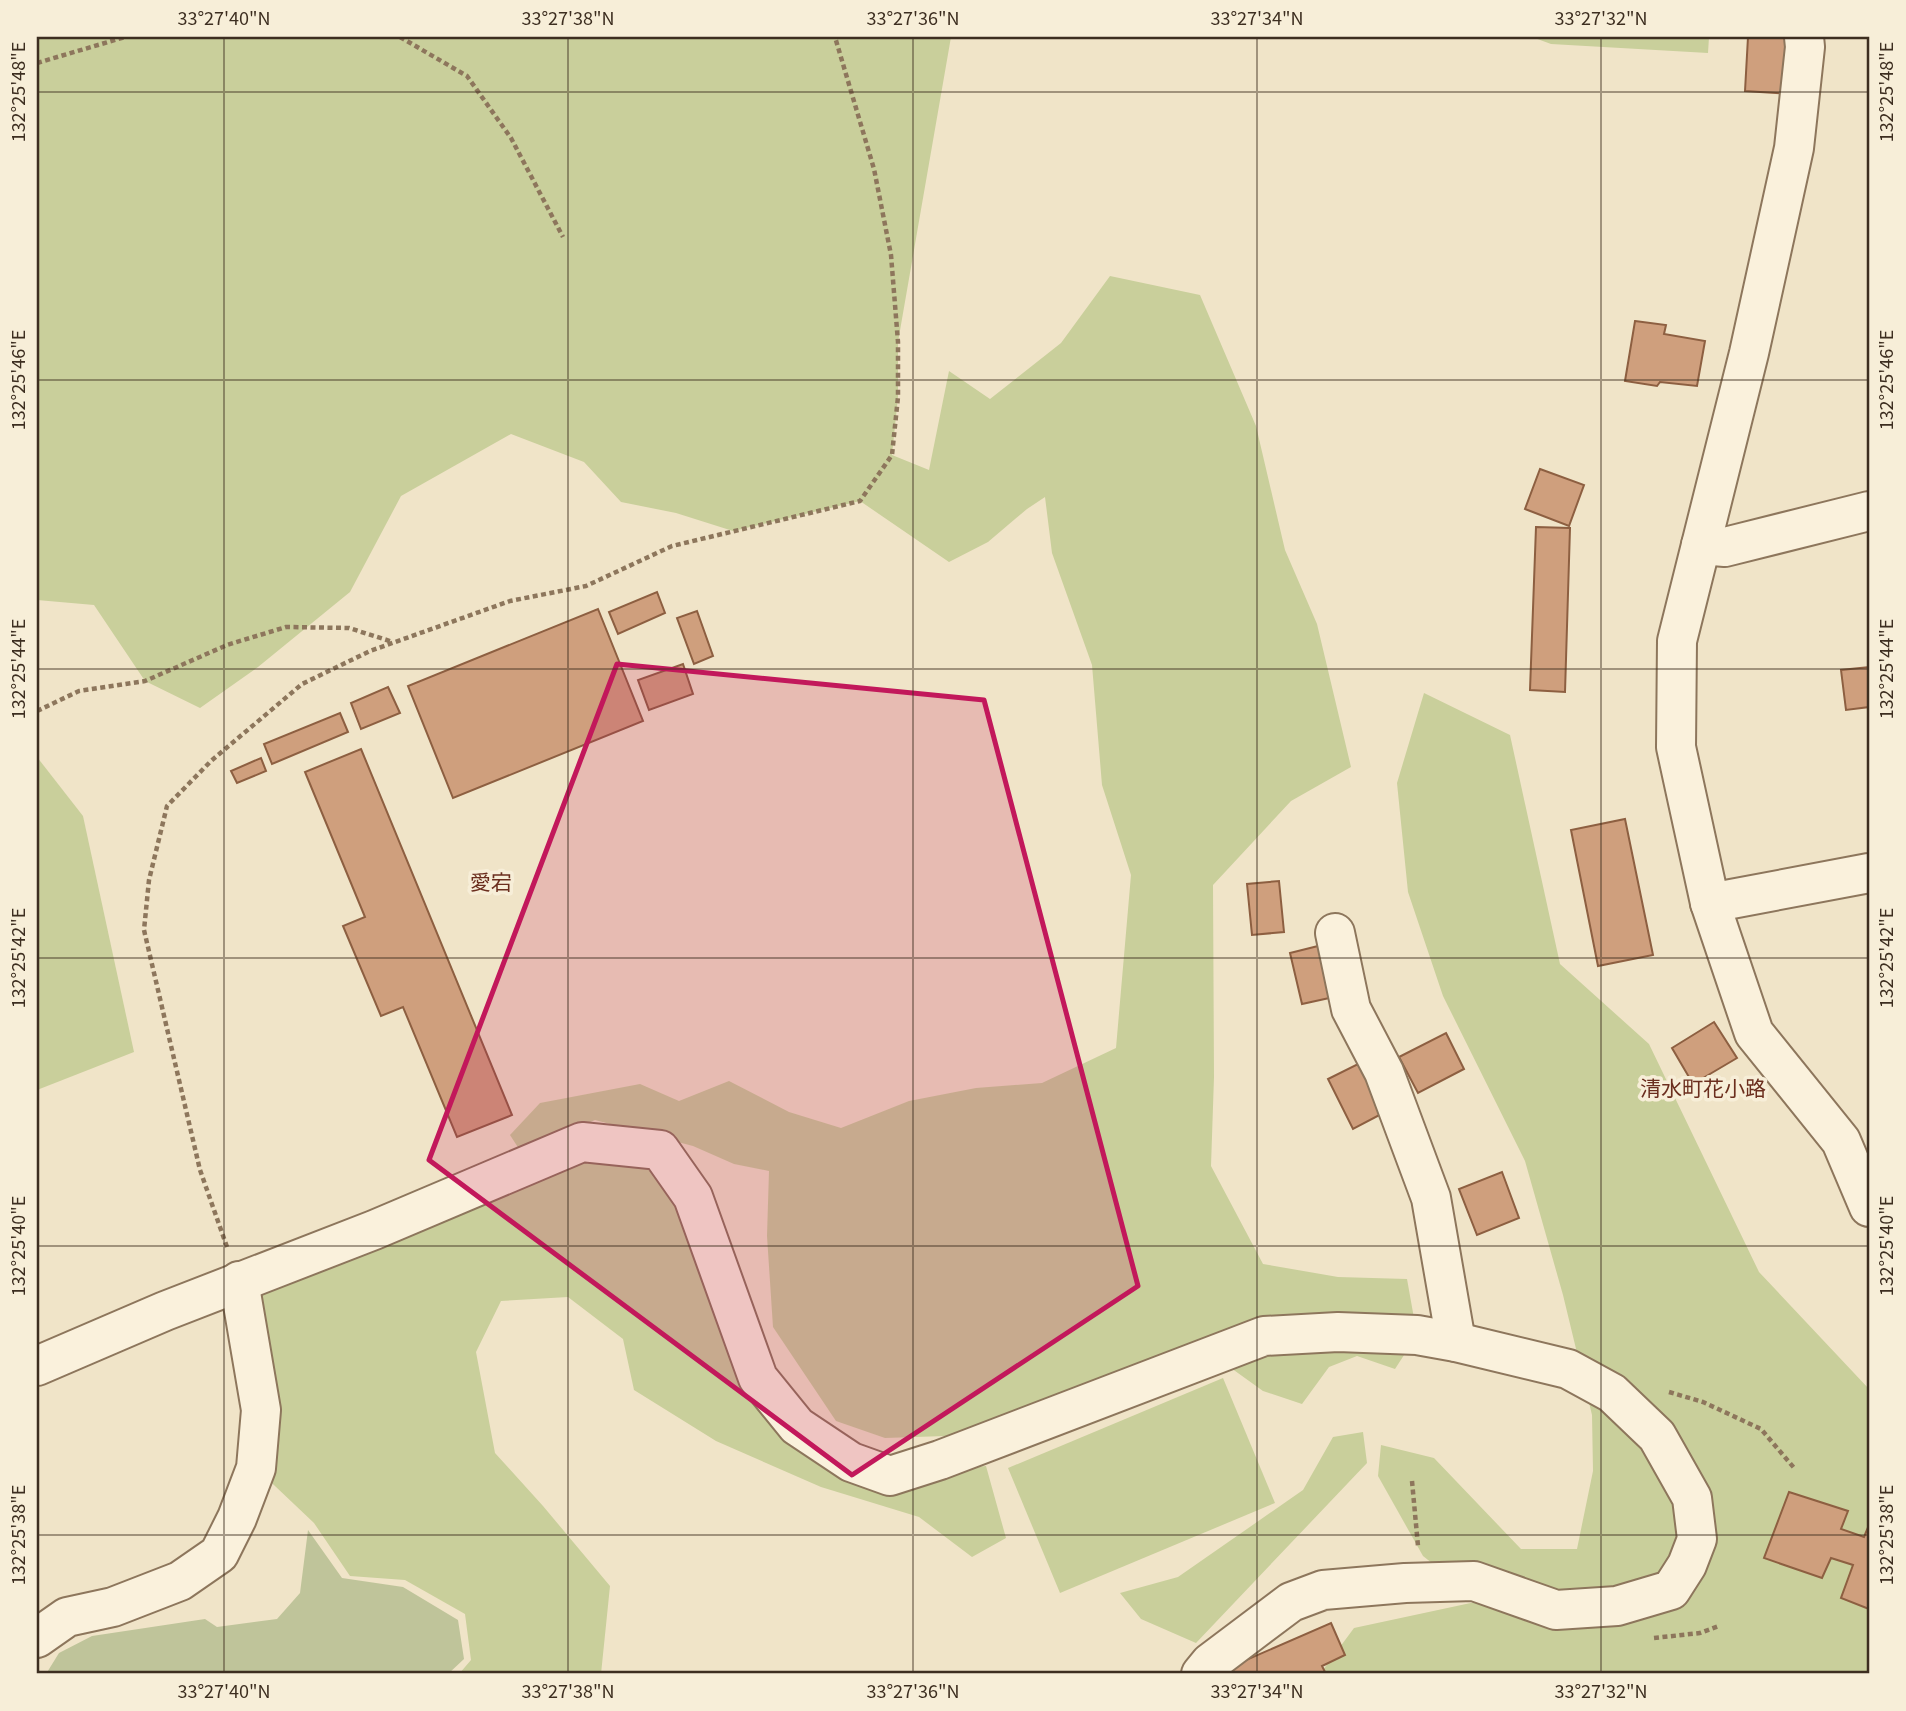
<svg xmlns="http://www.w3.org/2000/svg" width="1906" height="1711" font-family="Georgia,'Noto Sans JP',serif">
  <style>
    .green { fill: #c9cf9b }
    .cemetery { fill: #bfc49a }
    .building { fill: #cf9f7d; stroke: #8d5f41; stroke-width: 2 }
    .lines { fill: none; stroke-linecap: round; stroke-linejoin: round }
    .street-casing { stroke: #8d765c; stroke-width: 42 }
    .path { stroke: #8d765c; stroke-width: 4.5; stroke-dasharray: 5 3.5; stroke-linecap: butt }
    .street { stroke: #faf1dc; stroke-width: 38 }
    .marked { fill: #c2185b; fill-opacity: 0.2; stroke: #c2185b; stroke-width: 5; stroke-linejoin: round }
    .ticks { fill: none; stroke: #3d2e20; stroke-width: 2; stroke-opacity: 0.45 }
    .labels { text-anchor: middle; stroke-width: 7; stroke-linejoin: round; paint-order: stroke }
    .neighbourhood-label { font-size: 21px; fill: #6b2e1e; stroke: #f7eed8 }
    .neatline { fill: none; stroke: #3d2e20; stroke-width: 2.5 }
    .ticks-label { font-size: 18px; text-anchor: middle; fill: #3d2e20 }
  </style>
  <rect width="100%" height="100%" fill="#f0e4c8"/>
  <g class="green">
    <polygon points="37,37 951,37 898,342 898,397 892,455 929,470 949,371 990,399 1061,343 1110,276 1200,295 1256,426 1285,550 1317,624 1351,767 1291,801 1213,885 1214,1077 1211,1166 1263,1264 1338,1277 1407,1279 1417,1335 1395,1369 1357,1356 1329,1367 1302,1404 1263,1391 1224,1363 975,1435 885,1438 836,1421 773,1327 767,1236 769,1171 734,1164 693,1146 595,1120 521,1152 510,1135 540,1103 640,1084 679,1101 729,1081 789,1112 841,1128 909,1101 976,1088 1042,1083 1116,1048 1131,875 1102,785 1092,665 1052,553 1045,497 1027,509 988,542 949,562 860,501 733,531 676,513 621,502 584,462 511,434 401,496 350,592 258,667 200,708 145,681 94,605 37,600"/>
    <polygon points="1532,37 1709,37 1708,53 1551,44"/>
    <polygon points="1424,693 1510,735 1560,964 1649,1044 1759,1272 1869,1389 1869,1674 1320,1674 1354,1628 1480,1601 1423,1556 1378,1476 1381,1445 1434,1458 1521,1549 1577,1549 1593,1471 1592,1415 1563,1295 1525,1161 1443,996 1408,892 1397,783"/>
    <polygon points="37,757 83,816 134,1052 37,1090"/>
    <polygon points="582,1142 660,1150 758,1378 890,1476 986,1466 1006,1538 972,1557 919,1517 821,1487 716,1441 634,1390 623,1339 568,1297 501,1301 476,1352 495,1453 543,1506 610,1586 601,1674 459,1674 471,1660 465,1614 405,1580 350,1576 314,1523 256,1468 239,1281"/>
    <polygon points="1223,1378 1275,1503 1060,1593 1008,1468"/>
    <polygon points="1363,1432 1367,1463 1196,1643 1141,1619 1120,1593 1178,1577 1303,1490 1333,1437"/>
  </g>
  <polygon class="cemetery" points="308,1530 342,1578 403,1587 458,1620 464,1659 448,1674 46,1674 59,1653 92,1636 205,1619 217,1627 277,1619 300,1593"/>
  <g class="building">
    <polygon points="1748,37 1796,38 1792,94 1745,91"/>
    <polygon points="1635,321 1666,325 1664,334 1705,341 1697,386 1660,382 1657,386 1625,381"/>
    <polygon points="1540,469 1584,485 1569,526 1525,509"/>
    <polygon points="1536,527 1570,528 1565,692 1530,690"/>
    <polygon points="657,592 665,613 618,634 609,612"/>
    <polygon points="598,609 643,721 453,798 408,686"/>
    <polygon points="697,611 713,656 694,664 677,618"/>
    <polygon points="683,664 693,694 649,710 638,680"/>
    <polygon points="1869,667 1869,707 1846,710 1841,670"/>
    <polygon points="388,687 400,713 361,729 351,703"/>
    <polygon points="340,713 348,732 272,764 264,744"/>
    <polygon points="361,749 512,1115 457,1137 403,1007 381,1016 343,926 365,917 305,772"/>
    <polygon points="261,758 266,771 237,783 231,771"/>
    <polygon points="1625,819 1653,955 1598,966 1571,830"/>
    <polygon points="1279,881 1284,932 1252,935 1247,884"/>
    <polygon points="1330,943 1343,995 1302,1004 1290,953"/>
    <polygon points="1714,1022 1737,1058 1693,1084 1672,1048"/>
    <polygon points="1446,1033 1464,1069 1418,1093 1399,1057"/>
    <polygon points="1364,1061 1389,1110 1353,1129 1328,1079"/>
    <polygon points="1502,1172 1519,1218 1477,1235 1459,1189"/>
    <polygon points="1789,1492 1848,1511 1841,1529 1864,1537 1869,1525 1869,1609 1841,1598 1853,1565 1831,1558 1822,1578 1764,1558"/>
    <polygon points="1331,1623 1345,1655 1322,1666 1326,1674 1214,1674"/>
  </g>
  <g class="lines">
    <g class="street-casing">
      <g id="street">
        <polyline points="1804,37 1805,47 1794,148 1749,353 1677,641 1676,747 1710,903 1754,1033 1841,1141 1869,1207"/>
        <polyline points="1701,545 1725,547 1869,511"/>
        <polyline points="1710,903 1869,873"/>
        <polyline points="1335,933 1351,1009 1384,1072 1431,1198 1456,1342"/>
        <polyline points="37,1366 165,1311 374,1230 582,1142 660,1150 693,1197 758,1378 797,1426 851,1462 890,1476 940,1460 1264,1336 1338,1332 1417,1335 1456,1342 1568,1369 1612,1393 1657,1436 1692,1498 1697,1539 1687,1565 1671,1590 1617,1606 1556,1610 1474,1581 1405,1583 1323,1590 1291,1602 1210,1663 1201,1674"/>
        <polyline points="37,1638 67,1617 113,1607 180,1581 219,1554 237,1518 256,1468 261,1410 239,1281"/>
      </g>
    </g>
    <g class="path">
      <polyline points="400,37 467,76 511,138 563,237"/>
      <polyline points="37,63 125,37"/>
      <polyline points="37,711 79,691 145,681 227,645 286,627 349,628 393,642"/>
      <polyline points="227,1247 200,1170 144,930 149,880 167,806 211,761 302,684 370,651 510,601 586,586 672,546 860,501 892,455 898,397 898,342 891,255 874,169 835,37"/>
      <polyline points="1669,1392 1703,1402 1761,1429 1795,1469"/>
      <polyline points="1412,1481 1418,1546"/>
      <polyline points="1654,1638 1700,1633 1719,1626"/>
      <polyline points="1863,1674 1869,1673"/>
    </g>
    <use href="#street" class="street"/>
  </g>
  <path class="marked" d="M 617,664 L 984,700 L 1138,1286 L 852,1475 L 429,1160 Z"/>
  <path class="ticks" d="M 224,37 L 224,1674M 568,37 L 568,1674M 913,37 L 913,1674M 1257,37 L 1257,1674M 1601,37 L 1601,1674M 37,92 L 1869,92M 37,380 L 1869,380M 37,669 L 1869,669M 37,958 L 1869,958M 37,1246 L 1869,1246M 37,1535 L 1869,1535"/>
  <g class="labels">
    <g class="neighbourhood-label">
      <text x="491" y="890">愛宕</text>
      <text x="1703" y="1096">清水町花小路</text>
    </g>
  </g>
  <rect width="1906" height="1711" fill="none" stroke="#f7eed8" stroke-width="77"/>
  <rect x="38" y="38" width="1830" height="1634" class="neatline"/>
  <g class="ticks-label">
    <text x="224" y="25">33°27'40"N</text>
    <text x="568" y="25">33°27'38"N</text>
    <text x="913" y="25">33°27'36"N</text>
    <text x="1257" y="25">33°27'34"N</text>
    <text x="1601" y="25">33°27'32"N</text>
    <text transform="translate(1887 92) rotate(-90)" y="6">132°25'48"E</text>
    <text transform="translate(19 92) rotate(-90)" y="6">132°25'48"E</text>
    <text transform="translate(1887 380) rotate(-90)" y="6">132°25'46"E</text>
    <text transform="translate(19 380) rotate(-90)" y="6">132°25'46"E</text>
    <text transform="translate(1887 669) rotate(-90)" y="6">132°25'44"E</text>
    <text transform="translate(19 669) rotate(-90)" y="6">132°25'44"E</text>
    <text transform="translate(1887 958) rotate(-90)" y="6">132°25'42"E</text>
    <text transform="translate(19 958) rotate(-90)" y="6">132°25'42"E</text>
    <text transform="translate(1887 1246) rotate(-90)" y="6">132°25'40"E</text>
    <text transform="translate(19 1246) rotate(-90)" y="6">132°25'40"E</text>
    <text transform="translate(1887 1535) rotate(-90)" y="6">132°25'38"E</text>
    <text transform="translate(19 1535) rotate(-90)" y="6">132°25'38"E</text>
    <text x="224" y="1698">33°27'40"N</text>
    <text x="568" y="1698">33°27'38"N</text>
    <text x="913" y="1698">33°27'36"N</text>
    <text x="1257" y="1698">33°27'34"N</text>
    <text x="1601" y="1698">33°27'32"N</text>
  </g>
</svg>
